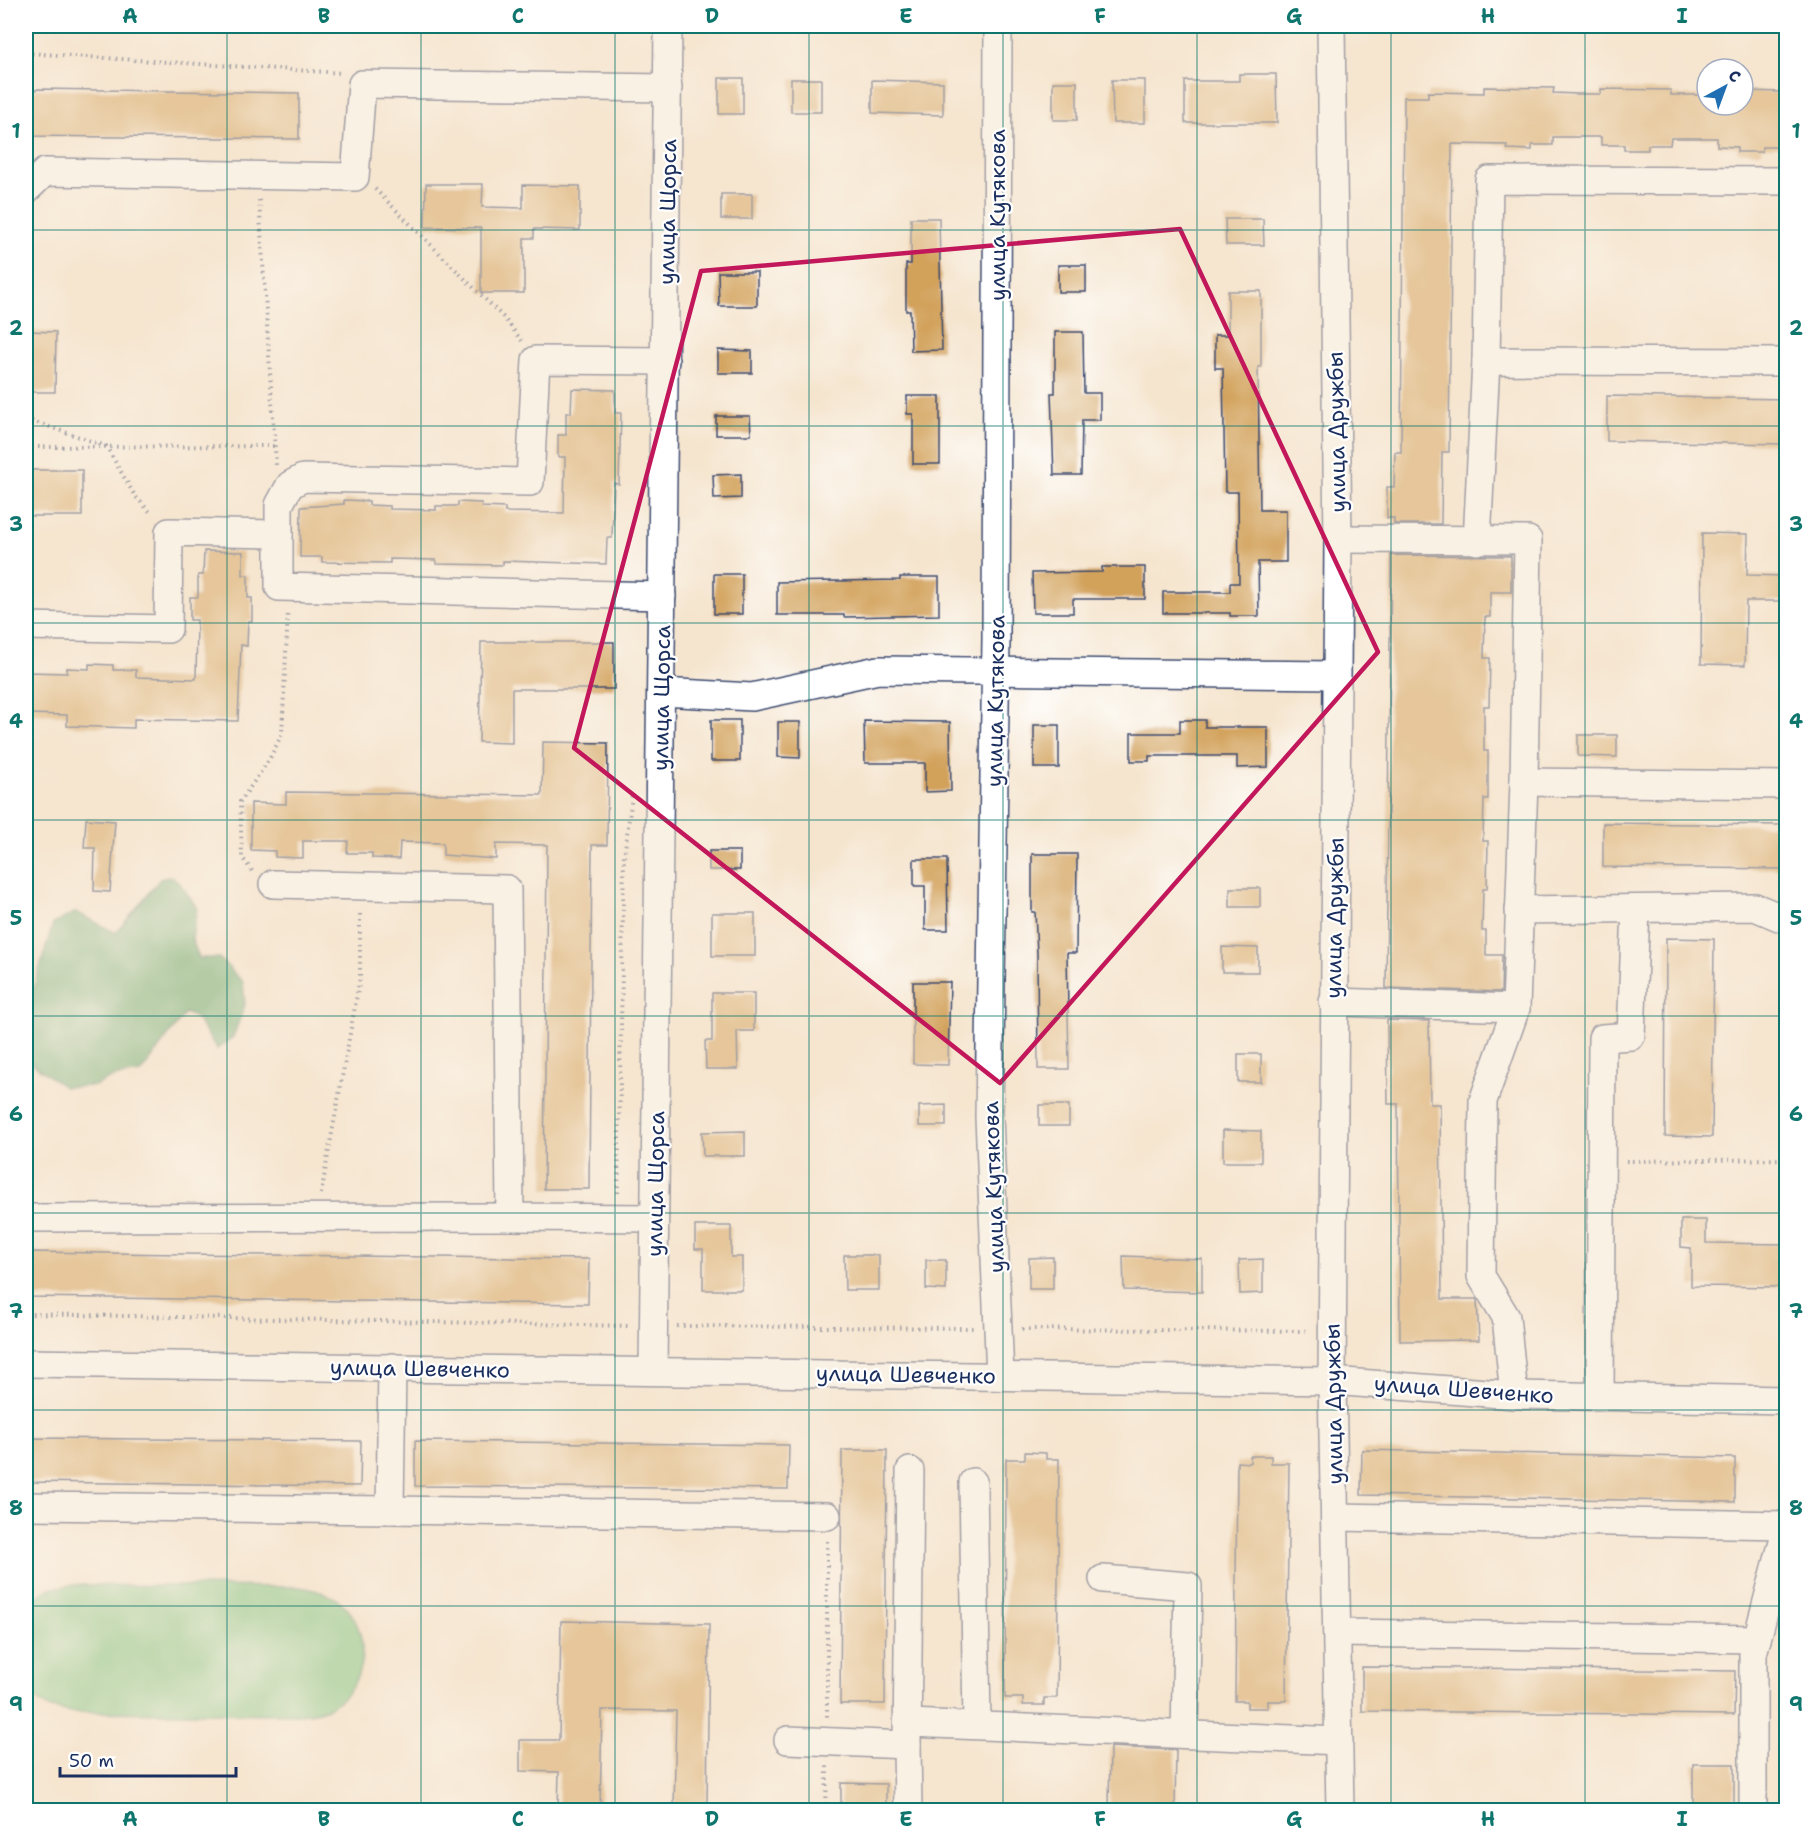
<svg xmlns="http://www.w3.org/2000/svg" width="1812" height="1836" font-family="'Shantell Sans',sans-serif">
  <style>
    .green { fill: #7cc785; stroke: #4c7b72; stroke-width: 1.5 }
    .forest { fill: #65ac72; stroke: #406e68; stroke-width: 1.5 }
    .building { fill: #d2a15a }
    .lines { fill: none; stroke-linecap: round; stroke-linejoin: round }
    .minor-casing { stroke: #3c4a6f; stroke-width: 30 }
    .path { stroke: #3c4a6f; stroke-width: 4; stroke-dasharray: 1.5 4.5; stroke-linecap: butt }
    .minor { stroke: #fff; stroke-width: 27 }
    .marked { fill: none; stroke: #c2185b; stroke-width: 4.5; stroke-linejoin: round }
    .grid { fill: none; stroke: #0f766e; stroke-width: 1.5; stroke-opacity: 0.55 }
    .labels { text-anchor: middle; stroke-width: 4.5; stroke-linejoin: round; paint-order: stroke }
    .street-label { font-size: 22px; fill: #1b2f5e; stroke: #fff }
    .neatline { fill: none; stroke: #0f766e; stroke-width: 2 }
    .grid-label { font-size: 20px; text-anchor: middle; font-weight: bold; fill: #0f766e }
  </style>
  <rect width="100%" height="100%" fill="#fff"/>
  <filter id="ink" filterUnits="userSpaceOnUse"><feTurbulence type="fractalNoise" baseFrequency=".0167" numOctaves="2"/><feDisplacementMap in="SourceGraphic" scale="12" xChannelSelector="R" yChannelSelector="G"/><feConvolveMatrix kernelMatrix="1 2 1 2 8 2 1 2 1" color-interpolation-filters="sRGB"/></filter>
  <filter id="wash" filterUnits="userSpaceOnUse"><feTurbulence type="fractalNoise" baseFrequency=".008" numOctaves="4" result="noise"/><feDisplacementMap in="SourceGraphic" scale="24" xChannelSelector="R" yChannelSelector="G"/><feGaussianBlur stdDeviation="1.35" result="paint"/><feColorMatrix in="noise" values="0 0 0 0 0 0 0 0 0 0 0 0 0 0 0 0 0 1.4 0 .05"/><feComposite in="paint" operator="in"/></filter>
  <g filter="url(#wash)">
    <rect width="100%" height="100%" fill="#f5e5cf"/>
    <path class="green" d="M 72,1585 L 300,1587 C 316,1590 334,1594 346,1607 C 374,1638 365,1696 322,1710 C 315,1713 306,1713 299,1714 L 71,1712 L 47,1707 L 26,1692 L 26,1605 L 48,1589 Z"/>
    <polygon class="forest" points="170,876 179,882 197,908 192,939 199,958 219,958 243,982 245,1005 233,1037 217,1049 196,1018 185,1013 141,1073 113,1077 95,1086 64,1087 26,1059 26,1013 53,924 76,912 116,933 160,879"/>
    <g id="blocks">
      <g class="building">
        <polygon points="1239,74 1276,74 1277,123 1185,123 1185,81 1239,81"/>
        <rect x="719" y="78" width="24" height="36"/>
        <rect x="791" y="79" width="30" height="33"/>
        <polygon points="872,80 943,82 943,115 872,113"/>
        <polygon points="1112,80 1145,80 1145,123 1113,123"/>
        <rect x="1053" y="82" width="24" height="38"/>
        <polygon points="1484,87 1554,88 1553,93 1578,94 1601,94 1601,89 1671,90 1671,95 1707,95 1707,105 1743,105 1743,91 1785,92 1785,147 1762,147 1762,152 1737,152 1737,147 1717,146 1717,138 1671,138 1670,145 1648,145 1648,150 1624,150 1624,145 1601,145 1601,137 1553,137 1553,145 1532,145 1532,150 1507,149 1507,145 1452,144 1449,452 1442,452 1441,524 1394,524 1394,518 1387,518 1387,487 1394,487 1395,452 1401,452 1404,97 1428,97 1428,92 1484,93"/>
        <polygon points="38,89 299,93 299,139 26,136 26,94"/>
        <polygon points="426,184 483,184 482,207 523,208 523,185 580,186 580,230 534,229 534,238 524,238 524,293 481,293 481,228 425,227"/>
        <rect x="721" y="194" width="31" height="25"/>
        <polygon points="911,218 939,218 942,350 911,351 910,311 906,311 906,264 911,264"/>
        <polygon points="1225,219 1263,219 1264,245 1226,245"/>
        <rect x="1058" y="265" width="28" height="27"/>
        <polygon points="718,272 757,272 757,306 719,306"/>
        <polygon points="1228,291 1261,291 1261,367 1258,367 1260,510 1286,510 1286,562 1258,562 1259,616 1230,616 1230,613 1163,613 1163,592 1230,592 1230,583 1239,583 1238,492 1225,492 1223,368 1215,368 1215,335 1228,335"/>
        <polygon points="26,331 56,332 55,392 26,392"/>
        <polygon points="1055,332 1083,332 1084,393 1100,393 1100,420 1082,420 1081,475 1054,475 1051,393 1055,393"/>
        <polygon points="718,350 752,351 752,373 718,373"/>
        <polygon points="572,389 615,390 615,413 621,413 619,484 614,483 612,538 607,538 606,564 503,561 503,565 436,564 436,560 390,559 390,563 322,562 322,557 300,557 301,507 344,504 344,500 369,501 369,505 390,506 390,509 436,510 436,506 458,506 458,502 481,503 482,507 505,508 505,512 564,513 565,457 558,457 558,435 566,435 566,413 571,413"/>
        <polygon points="907,396 940,396 940,464 913,464 913,414 907,414"/>
        <polygon points="1607,396 1786,399 1786,444 1607,441"/>
        <polygon points="716,416 750,416 751,435 716,435"/>
        <rect x="26" y="470" width="56" height="46"/>
        <polygon points="741,474 741,498 714,499 713,475"/>
        <polygon points="1702,533 1748,534 1747,575 1786,576 1786,601 1746,601 1745,665 1701,664"/>
        <polygon points="204,551 243,552 243,575 248,575 248,598 252,598 252,621 248,621 247,646 241,645 238,721 134,719 134,728 67,726 67,715 26,714 26,672 67,673 67,668 89,669 89,664 113,665 113,670 136,670 136,677 196,679 197,620 190,620 190,597 198,597 198,575 203,575"/>
        <polygon points="1391,555 1511,556 1511,592 1490,592 1490,617 1485,617 1484,658 1490,658 1489,706 1484,706 1484,751 1488,751 1488,799 1484,799 1483,841 1488,841 1487,889 1483,889 1482,931 1486,931 1486,955 1502,955 1501,992 1386,988"/>
        <polygon points="1102,567 1145,567 1145,599 1073,599 1073,613 1033,613 1032,573 1102,572"/>
        <rect x="714" y="574" width="28" height="40"/>
        <polygon points="900,577 939,577 939,615 844,617 844,615 777,615 777,582 900,580"/>
        <polygon points="481,642 614,642 614,689 512,689 512,743 479,742"/>
        <rect x="711" y="720" width="29" height="41"/>
        <polygon points="1180,720 1205,720 1205,727 1268,727 1268,767 1237,768 1237,756 1149,756 1149,761 1131,761 1131,733 1180,733"/>
        <polygon points="864,721 950,722 951,791 925,792 925,763 865,763"/>
        <polygon points="778,722 800,722 800,758 778,757"/>
        <rect x="1034" y="725" width="25" height="43"/>
        <polygon points="1578,735 1617,735 1617,757 1578,756"/>
        <polygon points="543,742 608,743 607,845 592,845 589,1189 544,1189 547,845 496,844 496,859 443,855 443,843 400,842 399,859 372,858 372,853 347,853 348,841 303,841 303,858 275,857 275,851 251,850 251,803 286,804 286,792 542,795"/>
        <polygon points="86,819 115,821 110,892 94,891 95,848 84,848"/>
        <polygon points="1603,823 1786,825 1786,869 1603,867"/>
        <rect x="709" y="851" width="31" height="19"/>
        <polygon points="1032,854 1077,854 1076,953 1067,953 1069,1069 1038,1069 1037,953 1035,912 1032,912"/>
        <polygon points="914,859 947,859 948,930 925,930 925,886 914,886"/>
        <rect x="1230" y="888" width="30" height="19"/>
        <rect x="712" y="913" width="43" height="43"/>
        <polygon points="1666,938 1714,939 1712,1137 1665,1136"/>
        <polygon points="1222,947 1258,948 1258,972 1222,972"/>
        <polygon points="913,982 950,982 948,1065 913,1064"/>
        <polygon points="712,993 754,993 754,1031 737,1031 738,1069 706,1069 705,1041 712,1041"/>
        <polygon points="1387,1020 1429,1021 1430,1104 1440,1104 1442,1299 1477,1299 1479,1340 1400,1341 1398,1104 1388,1104"/>
        <rect x="1238" y="1054" width="23" height="28"/>
        <polygon points="946,1105 946,1126 919,1126 919,1106"/>
        <rect x="1039" y="1105" width="30" height="21"/>
        <polygon points="1223,1130 1261,1131 1261,1162 1223,1162"/>
        <polygon points="745,1131 745,1156 703,1156 702,1132"/>
        <polygon points="1681,1220 1706,1220 1706,1243 1786,1244 1786,1287 1691,1286 1691,1248 1681,1247"/>
        <polygon points="695,1226 731,1226 731,1257 742,1257 742,1290 703,1290 703,1249 695,1249"/>
        <polygon points="26,1252 589,1259 588,1304 26,1297"/>
        <polygon points="844,1255 879,1255 879,1290 845,1290"/>
        <polygon points="1123,1256 1202,1259 1202,1292 1124,1290"/>
        <polygon points="1053,1257 1053,1289 1029,1289 1029,1258"/>
        <polygon points="1263,1259 1263,1293 1240,1294 1239,1260"/>
        <polygon points="926,1260 946,1260 946,1290 926,1289"/>
        <polygon points="26,1438 361,1441 360,1486 26,1482"/>
        <polygon points="415,1441 789,1445 788,1489 415,1486"/>
        <polygon points="842,1450 887,1450 885,1704 840,1704"/>
        <polygon points="1362,1450 1735,1458 1735,1502 1361,1495"/>
        <polygon points="1025,1452 1046,1453 1046,1459 1059,1459 1057,1698 1044,1698 1044,1705 1023,1705 1023,1698 1005,1698 1006,1459 1025,1459"/>
        <polygon points="1250,1456 1271,1456 1271,1463 1289,1463 1286,1701 1268,1701 1268,1708 1247,1708 1247,1701 1235,1701 1237,1462 1250,1463"/>
        <polygon points="561,1621 709,1624 707,1810 674,1810 676,1711 602,1710 600,1810 558,1810 559,1772 520,1771 520,1740 559,1740"/>
        <polygon points="1362,1667 1735,1671 1734,1715 1362,1711"/>
        <polygon points="1110,1747 1176,1750 1175,1810 1109,1810"/>
        <rect x="1693" y="1764" width="41" height="43"/>
        <polygon points="841,1783 886,1784 886,1810 841,1810"/>
      </g>
    </g>
  </g>
  <g filter="url(#ink)">
    <use href="#blocks" fill-opacity="0" stroke="#3c4a6f" stroke-width="1.5"/>
    <g class="lines">
      <g class="minor-casing">
        <g id="minor">
          <polyline points="998,26 996,639 989,1117 1000,1376"/>
          <polyline points="1331,26 1338,539 1332,1381 1340,1810"/>
          <polyline points="26,190 45,172 355,177 362,84 668,88"/>
          <polyline points="1486,361 1489,180 1786,181"/>
          <polyline points="1338,539 1528,540 1524,782"/>
          <polyline points="1477,541 1486,361 1786,362"/>
          <polyline points="662,596 279,587 279,505 290,485 303,478 530,482 536,360 665,361"/>
          <polyline points="26,626 168,629 169,532 279,534"/>
          <polyline points="661,692 752,697 878,670 1336,675"/>
          <polyline points="273,884 507,889 510,1217 654,1218"/>
          <polyline points="1519,910 1755,907 1786,920"/>
          <polyline points="1333,1002 1516,1008"/>
          <polyline points="26,1218 510,1217"/>
          <polyline points="26,1363 1332,1381 1514,1395 1786,1400"/>
          <polyline points="392,1367 390,1510 827,1516"/>
          <polyline points="653,1370 668,26"/>
          <polyline points="1514,1395 1506,1317 1481,1276 1483,1101 1516,1008 1524,782 1786,785"/>
          <polyline points="1600,1396 1602,1038 1631,1036 1636,909"/>
          <polyline points="973,1482 977,1724"/>
          <polyline points="26,1506 390,1510"/>
          <polyline points="1335,1517 1786,1525"/>
          <polyline points="1103,1579 1188,1586 1185,1734"/>
          <polyline points="1337,1633 1757,1639"/>
          <polyline points="909,1723 1339,1741"/>
          <polyline points="788,1740 907,1745 910,1471"/>
          <polyline points="907,1745 908,1810"/>
          <polyline points="1753,1810 1753,1654 1786,1530"/>
        </g>
      </g>
      <g class="path">
        <polyline points="26,53 342,73"/>
        <polyline points="375,189 504,318 522,341"/>
        <polyline points="259,200 276,465"/>
        <polyline points="26,419 106,446 135,496 152,514"/>
        <polyline points="26,447 275,446"/>
        <polyline points="252,871 242,857 240,802 269,760 282,734 288,612"/>
        <polyline points="1626,1161 1786,1159"/>
        <polyline points="618,1193 624,857 632,796"/>
        <polyline points="321,1194 360,978 360,911"/>
        <polyline points="26,1314 631,1326"/>
        <polyline points="677,1326 973,1328"/>
        <polyline points="1022,1329 1309,1331"/>
        <polyline points="827,1541 827,1717"/>
        <polyline points="826,1810 827,1766"/>
      </g>
      <use href="#minor" class="minor"/>
    </g>
  </g>
  <path d="M0 0H1812V1836H0ZM 1180,229 L 1378,652 L 1000,1083 L 574,748 L 701,271 Z" fill="#f5e5cf" fill-opacity=".55" fill-rule="evenodd"/>
  <path class="marked" d="M 1180,229 L 1378,652 L 1000,1083 L 574,748 L 701,271 Z"/>
  <path class="grid" d="M 227,26 L 227,1810M 421,26 L 421,1810M 615,26 L 615,1810M 809,26 L 809,1810M 1003,26 L 1003,1810M 1197,26 L 1197,1810M 1391,26 L 1391,1810M 1585,26 L 1585,1810M 26,230 L 1786,230M 26,426 L 1786,426M 26,623 L 1786,623M 26,820 L 1786,820M 26,1016 L 1786,1016M 26,1213 L 1786,1213M 26,1410 L 1786,1410M 26,1606 L 1786,1606"/>
  <g class="labels">
    <g class="street-label">
      <text transform="translate(667 212) rotate(-89)" y="8">улица Щорса</text>
      <text transform="translate(997 215) rotate(-90)" y="8">улица Кутякова</text>
      <text transform="translate(1336 432) rotate(-91)" y="8">улица Дружбы</text>
      <text transform="translate(661 698) rotate(-89)" y="8">улица Щорса</text>
      <text transform="translate(995 701) rotate(-89)" y="8">улица Кутякова</text>
      <text transform="translate(1334 918) rotate(-89)" y="8">улица Дружбы</text>
      <text transform="translate(655 1184) rotate(-89)" y="8">улица Щорса</text>
      <text transform="translate(993 1187) rotate(-92)" y="8">улица Кутякова</text>
      <text transform="translate(420 1368) rotate(1)" y="8">улица Шевченко</text>
      <text transform="translate(906 1374) rotate(1)" y="8">улица Шевченко</text>
      <text transform="translate(1464 1389) rotate(4)" y="8">улица Шевченко</text>
      <text transform="translate(1333 1404) rotate(-91)" y="8">улица Дружбы</text>
    </g>
  </g>
  <rect width="1812" height="1836" fill="none" stroke="#fff" stroke-width="66"/>
  <g transform="translate(1725 87) rotate(41)"><circle r="28" fill="#ffffff" stroke="#a4acbf" stroke-width="1.5"/>
  <path d="M0-4.5L10 22L0 15L-10 22Z" fill="#1f6fb2"/>
  <text y="-9" font-size="16" font-weight="bold" text-anchor="middle" fill="#1b2f5e">С</text>
  </g>
  <path d="M60 1767v9h176v-9" fill="none" stroke="#1b2f5e" stroke-width="3"/>
  <text x="69" y="1767" font-size="18" fill="#1b2f5e" stroke="#ffffff" stroke-width="4.5" paint-order="stroke">50 m</text>
  <rect x="33" y="33" width="1746" height="1770" class="neatline"/>
  <g class="grid-label">
    <text x="130" y="23">A</text>
    <text x="324" y="23">B</text>
    <text x="518" y="23">C</text>
    <text x="712" y="23">D</text>
    <text x="906" y="23">E</text>
    <text x="1100" y="23">F</text>
    <text x="1294" y="23">G</text>
    <text x="1488" y="23">H</text>
    <text x="1682" y="23">I</text>
    <text x="16" y="138">1</text>
    <text x="1796" y="138">1</text>
    <text x="16" y="335">2</text>
    <text x="1796" y="335">2</text>
    <text x="16" y="531">3</text>
    <text x="1796" y="531">3</text>
    <text x="16" y="728">4</text>
    <text x="1796" y="728">4</text>
    <text x="16" y="925">5</text>
    <text x="1796" y="925">5</text>
    <text x="16" y="1121">6</text>
    <text x="1796" y="1121">6</text>
    <text x="16" y="1318">7</text>
    <text x="1796" y="1318">7</text>
    <text x="16" y="1515">8</text>
    <text x="1796" y="1515">8</text>
    <text x="16" y="1711">9</text>
    <text x="1796" y="1711">9</text>
    <text x="130" y="1826">A</text>
    <text x="324" y="1826">B</text>
    <text x="518" y="1826">C</text>
    <text x="712" y="1826">D</text>
    <text x="906" y="1826">E</text>
    <text x="1100" y="1826">F</text>
    <text x="1294" y="1826">G</text>
    <text x="1488" y="1826">H</text>
    <text x="1682" y="1826">I</text>
  </g>
</svg>
